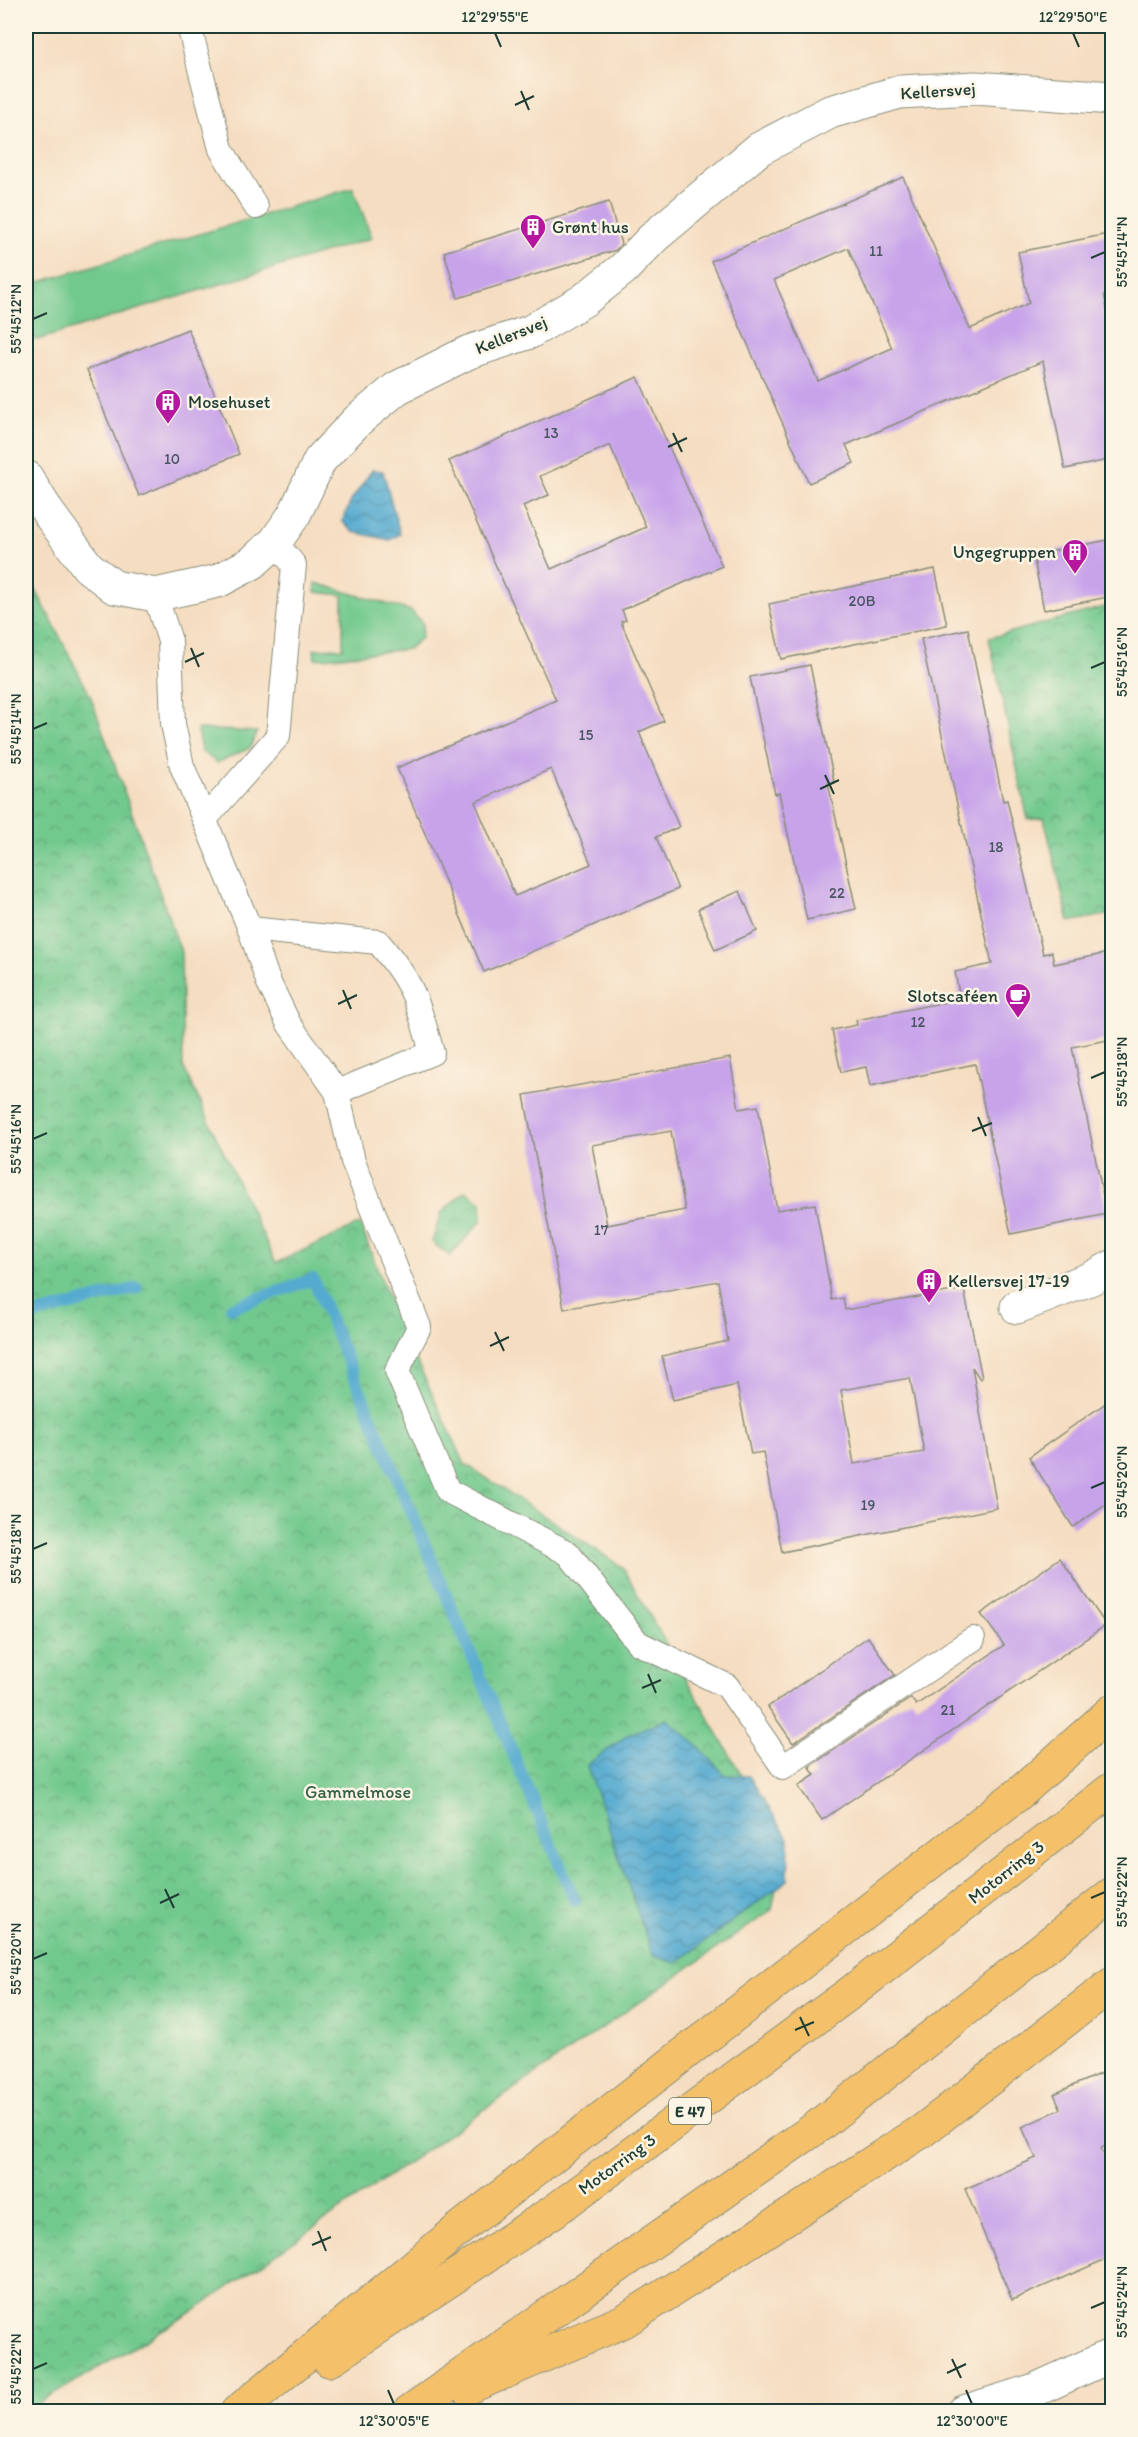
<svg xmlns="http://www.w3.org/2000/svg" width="1138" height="2437" font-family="Itim,sans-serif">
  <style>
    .grass { fill: #72c98e; stroke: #488361; stroke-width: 1.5 }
    .park { fill: url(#park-crowns); stroke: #488361; stroke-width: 1.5 }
    .water { fill: url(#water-waves); stroke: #3a7482; stroke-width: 1.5 }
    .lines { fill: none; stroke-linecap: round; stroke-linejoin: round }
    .stream { stroke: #54aad0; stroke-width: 12 }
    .building { fill: #c7a3ea; fill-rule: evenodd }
    .service-casing { stroke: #8a8d7a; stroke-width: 26 }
    .minor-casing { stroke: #8a8d7a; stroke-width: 35 }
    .motorway-casing { stroke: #8a8d7a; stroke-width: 35 }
    .service { stroke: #fff; stroke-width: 24 }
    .minor { stroke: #fff; stroke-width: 33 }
    .motorway { stroke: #f4c16a; stroke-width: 33 }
    .ticks { fill: none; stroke: #1f3d34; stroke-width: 2 }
    .labels { text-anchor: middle; stroke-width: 5; stroke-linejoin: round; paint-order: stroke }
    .number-label { font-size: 15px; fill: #495662 }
    .shield { fill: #fcf5e5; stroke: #617469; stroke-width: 1.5 }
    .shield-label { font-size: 16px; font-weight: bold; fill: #1f3d34 }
    .street-label { font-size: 18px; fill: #1f3d34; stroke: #fcf5e5 }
    .poi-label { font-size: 18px; fill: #1f3d34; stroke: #fcf5e5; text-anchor: start }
    .park-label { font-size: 18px; fill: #34604a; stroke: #fcf5e5 }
    .neatline { fill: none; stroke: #1f3d34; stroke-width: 2 }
    .ticks-label { font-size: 15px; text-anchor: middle; fill: #1f3d34 }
  </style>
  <defs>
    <pattern id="park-crowns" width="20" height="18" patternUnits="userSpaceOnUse" patternTransform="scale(1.5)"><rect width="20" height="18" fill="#72c98e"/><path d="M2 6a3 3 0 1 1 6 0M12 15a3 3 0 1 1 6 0" fill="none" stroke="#5da475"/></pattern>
    <pattern id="water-waves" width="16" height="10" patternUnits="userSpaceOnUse" patternTransform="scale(1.5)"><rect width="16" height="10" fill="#54aad0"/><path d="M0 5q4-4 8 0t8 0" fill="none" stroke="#458caa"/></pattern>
  </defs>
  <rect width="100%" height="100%" fill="#fcf5e5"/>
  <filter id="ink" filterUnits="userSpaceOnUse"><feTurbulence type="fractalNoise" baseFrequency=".0167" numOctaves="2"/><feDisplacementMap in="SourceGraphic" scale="12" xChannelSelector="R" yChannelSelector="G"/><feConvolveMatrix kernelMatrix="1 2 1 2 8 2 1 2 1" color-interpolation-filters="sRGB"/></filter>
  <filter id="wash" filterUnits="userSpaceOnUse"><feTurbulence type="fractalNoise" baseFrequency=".008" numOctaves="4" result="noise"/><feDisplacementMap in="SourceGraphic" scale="24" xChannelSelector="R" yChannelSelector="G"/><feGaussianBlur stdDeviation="1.35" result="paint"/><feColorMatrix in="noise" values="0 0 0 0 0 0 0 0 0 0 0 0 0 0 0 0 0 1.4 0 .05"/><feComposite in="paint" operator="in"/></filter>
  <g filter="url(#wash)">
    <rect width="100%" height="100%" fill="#f5ddc1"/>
    <g class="grass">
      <polygon points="353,188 372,238 37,340 26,336 26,286"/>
      <polygon points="316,583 411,611 423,624 421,638 408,649 315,659 314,649 343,648 343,595 315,592"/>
      <polygon points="197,729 257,732 250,748 217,763 201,751"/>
    </g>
    <g class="park">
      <polygon points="26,571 90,695 181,952 183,1066 276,1263 360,1224 397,1319 465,1464 622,1567 783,1847 772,1910 194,2311 26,2411"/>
      <polygon points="1112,605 1112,914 1069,922 1044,818 1028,820 989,638"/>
      <polygon points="465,1191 481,1202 482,1220 450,1256 432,1242 441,1213"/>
    </g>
    <g class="water">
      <polygon points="372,470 383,471 400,534 390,540 353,532 342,521 352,499"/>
      <polygon points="667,1719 699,1747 725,1775 749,1776 789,1840 788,1880 676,1963 653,1956 587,1765 628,1735"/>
    </g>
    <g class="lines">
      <g class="stream">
        <polyline points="231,1308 313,1279 575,1901"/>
        <polyline points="26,1317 137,1288"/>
      </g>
    </g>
    <g id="blocks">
      <g class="building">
        <path d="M 903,177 L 970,329 L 1029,303 L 1018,252 L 1113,233 L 1113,292 L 1104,294 L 1113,339 L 1113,459 L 1065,469 L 1043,361 L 846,445 L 854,463 L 809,483 L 711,261 ZM 848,248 L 892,348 L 818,381 L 774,280 Z"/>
        <polygon points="609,202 621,244 616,250 458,298 444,252"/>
        <polygon points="188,329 239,454 139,496 87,370"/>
        <path d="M 638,377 L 722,566 L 622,610 L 626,620 L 621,622 L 664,721 L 639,732 L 679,827 L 656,837 L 678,889 L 484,972 L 397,768 L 556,700 L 449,461 ZM 610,445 L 646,527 L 551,569 L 523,506 L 549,495 L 540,476 ZM 551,769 L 591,864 L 515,896 L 475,802 Z"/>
        <polygon points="1113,539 1113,596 1044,610 1033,555"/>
        <polygon points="935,569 947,625 781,659 769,604"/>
        <polygon points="968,629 1003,801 1007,800 1043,954 1052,952 1054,964 1113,952 1113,1039 1072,1047 1107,1214 1011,1234 975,1064 870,1086 866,1067 841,1072 832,1030 857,1025 856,1020 960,999 955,972 992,964 921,639"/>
        <polygon points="810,665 834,781 828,783 856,909 807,920 779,793 775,794 750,677"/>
        <polygon points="740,891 757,931 715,950 698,909"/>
        <path d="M 730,1058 L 739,1109 L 758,1106 L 777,1210 L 815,1204 L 832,1300 L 843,1298 L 845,1310 L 964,1289 L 982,1378 L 980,1379 L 972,1367 L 997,1508 L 782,1552 L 763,1452 L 751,1454 L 737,1385 L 673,1400 L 662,1356 L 728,1341 L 718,1281 L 564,1309 L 524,1095 ZM 671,1131 L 685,1210 L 607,1225 L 592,1145 ZM 910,1378 L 924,1452 L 854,1464 L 841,1390 Z"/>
        <polygon points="1113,1398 1113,1500 1073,1527 1029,1457"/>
        <polygon points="1060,1558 1106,1625 822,1820 798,1786 815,1775 809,1767 911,1698 916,1705 1004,1645 981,1614"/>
        <polygon points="868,1637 895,1675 793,1743 768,1707"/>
        <polygon points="1113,2068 1113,2143 1101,2148 1113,2173 1113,2256 1012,2300 965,2189 1036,2158 1022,2127 1061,2109 1054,2094"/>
      </g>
    </g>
  </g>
  <g filter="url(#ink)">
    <use href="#blocks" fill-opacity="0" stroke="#8a8d7a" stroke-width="1.5"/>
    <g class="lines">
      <g class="service-casing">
        <g id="service">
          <polyline points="189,26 221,149 256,207"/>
          <polyline points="155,595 170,641 173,724 182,766 250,929 268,981 289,1024 337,1092 353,1161 419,1327 397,1371 448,1491 568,1553 638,1643 727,1686 783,1767 973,1639"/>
          <polyline points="205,819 278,736 294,565 275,542"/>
          <path d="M 250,929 L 378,942 C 413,983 418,1001 432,1053 L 337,1092"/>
        </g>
      </g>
      <g class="minor-casing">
        <g id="minor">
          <polyline points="26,477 49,514 88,567 114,587 155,595 218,581 252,563 275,542 294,515 320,460 357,421 397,388 469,352 530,332 584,300 623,269 655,236 759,149 830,112 900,92 975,88 1112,98"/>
          <polyline points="1017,1307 1092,1278 1112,1267"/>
          <polyline points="964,2412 1035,2390 1112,2355"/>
        </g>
      </g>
      <g class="motorway-casing">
        <g id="motorway">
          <polyline points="329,2360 554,2211 854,1990 1112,1789"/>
          <polyline points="467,2388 624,2321 922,2131 1112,1984"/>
          <polyline points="237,2412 463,2226 1022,1791 1112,1711"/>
          <polyline points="409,2412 817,2127 1112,1894"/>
        </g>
      </g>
      <use href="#service" class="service"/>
      <use href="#minor" class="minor"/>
      <use href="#motorway" class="motorway"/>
    </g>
  </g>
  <path class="ticks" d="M 495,33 L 501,47M 1073,33 L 1079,47M 521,91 L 529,110M 515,105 L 534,96M 1091,258 L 1105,252M 33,319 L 47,313M 673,433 L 682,452M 668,447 L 687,438M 191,648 L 199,667M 185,662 L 204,653M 1091,668 L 1105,662M 33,729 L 47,723M 825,775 L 834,794M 820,789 L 839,780M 343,990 L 351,1009M 338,1004 L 357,995M 1091,1078 L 1105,1072M 978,1117 L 986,1136M 972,1131 L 992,1123M 33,1139 L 47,1133M 495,1332 L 504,1351M 490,1346 L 509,1337M 1091,1488 L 1105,1482M 33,1549 L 47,1543M 648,1674 L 656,1693M 642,1688 L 661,1680M 165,1889 L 174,1908M 1091,1898 L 1105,1892M 160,1903 L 179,1894M 33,1959 L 47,1953M 800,2017 L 809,2036M 795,2030 L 814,2022M 318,2231 L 326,2251M 312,2245 L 331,2237M 1091,2308 L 1105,2302M 952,2359 L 961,2378M 33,2369 L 47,2363M 947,2373 L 966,2364M 388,2390 L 394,2404M 966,2390 L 972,2404"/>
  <defs>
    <g id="building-pin" transform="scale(1.35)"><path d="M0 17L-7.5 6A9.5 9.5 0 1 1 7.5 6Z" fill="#b5179e" stroke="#fcf5e5"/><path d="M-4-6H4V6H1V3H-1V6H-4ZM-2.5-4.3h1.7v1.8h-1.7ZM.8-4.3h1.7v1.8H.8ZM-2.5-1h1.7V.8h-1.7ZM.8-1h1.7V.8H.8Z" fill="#fff"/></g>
    <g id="cafe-pin" transform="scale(1.35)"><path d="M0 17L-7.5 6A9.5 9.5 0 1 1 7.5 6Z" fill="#b5179e" stroke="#fcf5e5"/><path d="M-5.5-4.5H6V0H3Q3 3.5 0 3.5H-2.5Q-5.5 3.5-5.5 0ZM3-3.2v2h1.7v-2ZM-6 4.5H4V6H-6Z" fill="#fff"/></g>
  </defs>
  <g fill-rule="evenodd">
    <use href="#building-pin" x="533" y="227"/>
    <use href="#building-pin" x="168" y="402"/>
    <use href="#building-pin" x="1075" y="552"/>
    <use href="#cafe-pin" x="1018" y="996"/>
    <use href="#building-pin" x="929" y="1281"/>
  </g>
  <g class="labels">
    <g class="number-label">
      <text x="876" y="256">11</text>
      <text x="551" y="438">13</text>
      <text x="172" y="464">10</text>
      <text x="862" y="606">20B</text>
      <text x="586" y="740">15</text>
      <text x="996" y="852">18</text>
      <text x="837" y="898">22</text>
      <text x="918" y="1027">12</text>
      <text x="601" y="1235">17</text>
      <text x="868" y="1510">19</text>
      <text x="948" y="1715">21</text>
    </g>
    <rect class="shield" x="669" y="2098" width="42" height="26" rx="4.5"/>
    <g class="shield-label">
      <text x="690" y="2117">E 47</text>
    </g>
    <g class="street-label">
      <text transform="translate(938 91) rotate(-4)" y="6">Kellersvej</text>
      <text transform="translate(511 335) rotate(-22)" y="6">Kellersvej</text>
      <text transform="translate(1006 1872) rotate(-38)" y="6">Motorring 3</text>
      <text transform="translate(617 2164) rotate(-36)" y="6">Motorring 3</text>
    </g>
    <g class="poi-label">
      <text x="552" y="233">Grønt hus</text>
      <text x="188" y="408">Mosehuset</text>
      <text x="1056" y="558" text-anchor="end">Ungegruppen</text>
      <text x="998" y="1002" text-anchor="end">Slotscaféen</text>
      <text x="948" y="1287">Kellersvej 17-19</text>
    </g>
    <g class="park-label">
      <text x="358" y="1798">Gammelmose</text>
    </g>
  </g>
  <rect width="1138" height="2437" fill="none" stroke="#fcf5e5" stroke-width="66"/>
  <rect x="33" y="33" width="1072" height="2371" class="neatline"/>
  <g class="ticks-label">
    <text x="495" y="22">12°29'55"E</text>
    <text x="1073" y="22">12°29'50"E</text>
    <text transform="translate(1122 252) rotate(-90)" y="5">55°45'14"N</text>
    <text transform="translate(16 319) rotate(-90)" y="5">55°45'12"N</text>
    <text transform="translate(1122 662) rotate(-90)" y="5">55°45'16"N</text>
    <text transform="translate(16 729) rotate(-90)" y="5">55°45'14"N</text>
    <text transform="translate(1122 1072) rotate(-90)" y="5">55°45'18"N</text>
    <text transform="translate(16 1139) rotate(-90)" y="5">55°45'16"N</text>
    <text transform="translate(1122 1482) rotate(-90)" y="5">55°45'20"N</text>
    <text transform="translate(16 1549) rotate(-90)" y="5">55°45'18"N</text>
    <text transform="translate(1122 1892) rotate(-90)" y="5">55°45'22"N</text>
    <text transform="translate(16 1959) rotate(-90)" y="5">55°45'20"N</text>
    <text transform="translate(1122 2302) rotate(-90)" y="5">55°45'24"N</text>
    <text transform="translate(16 2369) rotate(-90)" y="5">55°45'22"N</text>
    <text x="394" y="2426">12°30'05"E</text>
    <text x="972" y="2426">12°30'00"E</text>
  </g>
</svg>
